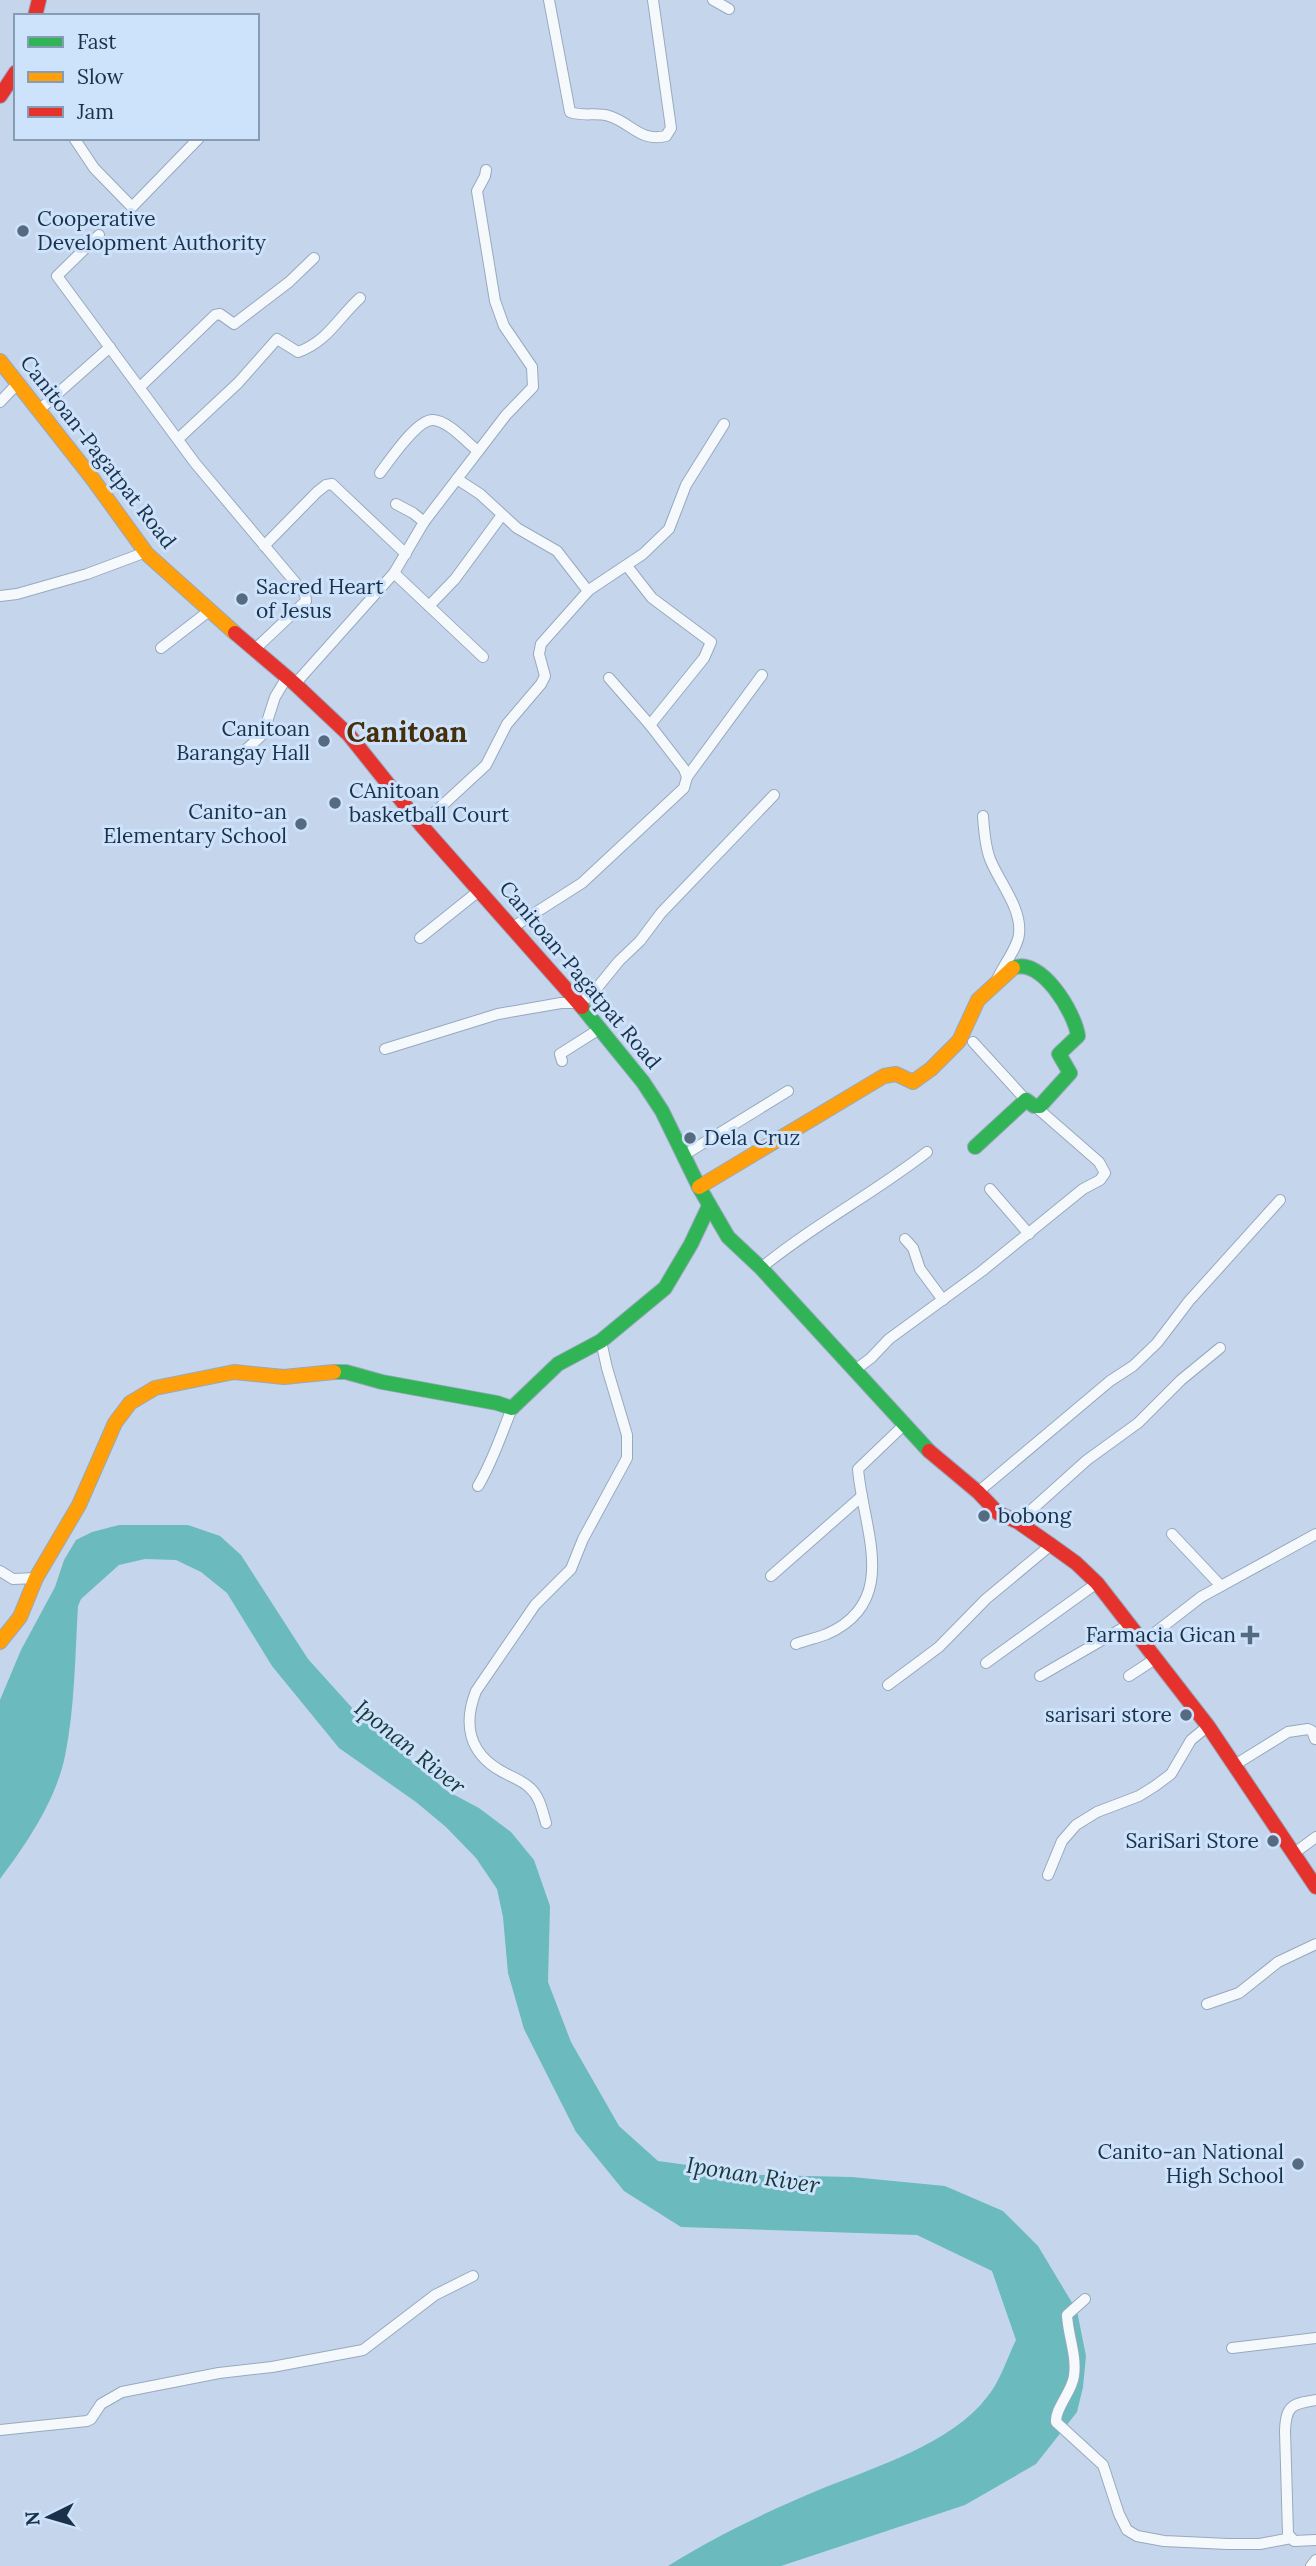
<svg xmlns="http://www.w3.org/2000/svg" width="1316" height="2566" font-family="Lora,serif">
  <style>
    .water { fill: #6ababe }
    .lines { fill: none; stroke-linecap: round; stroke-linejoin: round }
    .street-casing { stroke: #97a9be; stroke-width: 12 }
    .fast-casing { stroke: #97a9be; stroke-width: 16 }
    .slow-casing { stroke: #97a9be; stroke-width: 16 }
    .jam-casing { stroke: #97a9be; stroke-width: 16 }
    .street { stroke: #f6f9fc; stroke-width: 10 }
    .fast { stroke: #30b455; stroke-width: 14 }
    .slow { stroke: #ff9f0a; stroke-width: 14 }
    .jam { stroke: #e5322d; stroke-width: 14 }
    .poi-dot { fill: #566a82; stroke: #cde2fb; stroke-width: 2.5 }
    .labels { text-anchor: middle; stroke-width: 6; stroke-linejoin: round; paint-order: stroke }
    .poi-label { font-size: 21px; fill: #1b3049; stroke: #cde2fb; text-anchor: end }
    .street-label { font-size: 21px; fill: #1b3049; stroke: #cde2fb }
    .water-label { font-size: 23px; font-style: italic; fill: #173837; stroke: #cde2fb }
    .district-label { font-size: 28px; font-weight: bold; fill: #472f0c; stroke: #cde2fb }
  </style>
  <rect width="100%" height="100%" fill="#c5d6ec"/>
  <path class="water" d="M 119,1525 L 188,1525 L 220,1536 L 241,1555 L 308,1659 L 364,1721 L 447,1791 L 479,1808 L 511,1832 L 534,1860 L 550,1906 L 548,1982 L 571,2042 L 619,2126 L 658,2161 L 761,2175 L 852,2177 L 945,2186 L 1003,2211 L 1038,2246 L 1077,2311 L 1086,2356 L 1083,2387 L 1077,2412 L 1036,2464 L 965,2505 L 781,2566 L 668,2566 C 716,2536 768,2511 821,2489 C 873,2468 953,2443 987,2397 C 1000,2382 1007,2358 1016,2340 L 992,2271 L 917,2235 L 681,2227 L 624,2191 L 576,2132 L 524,2029 L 508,1973 L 503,1917 L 497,1889 L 476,1858 L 446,1827 L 416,1802 L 339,1748 L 272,1666 L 227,1593 L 201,1572 L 176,1560 L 145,1559 L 119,1565 L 81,1599 L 78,1606 C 75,1655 75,1707 65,1756 C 56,1800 27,1843 0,1879 L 0,1700 L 21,1650 L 55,1587 L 64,1560 L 76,1540 L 92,1532 Z"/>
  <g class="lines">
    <g class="street-casing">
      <g id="street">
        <path d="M 549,0 L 570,112 C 583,117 596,112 609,116 C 632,123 639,142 666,136 L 671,128 L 653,0"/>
        <polyline points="713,0 729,9"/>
        <polyline points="74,138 94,168 132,207 199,138"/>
        <polyline points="99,235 57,276 195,463 305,594 306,601 254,650"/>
        <polyline points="140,387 215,315 220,314 234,324 289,282 314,258"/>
        <polyline points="0,402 18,383"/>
        <polyline points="39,410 110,347"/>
        <path d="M 178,439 L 238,383 L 277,339 L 298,352 C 327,342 338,318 360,298"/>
        <path d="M 380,473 C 390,460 417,419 433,420 C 449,421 466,442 478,451"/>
        <polyline points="457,479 480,494 517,528 557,551 588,591"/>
        <polyline points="396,504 413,513 424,522"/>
        <polyline points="264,546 317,492 326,485 332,484 406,554"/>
        <polyline points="394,573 483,657"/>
        <polyline points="0,596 17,594 87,574 146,552"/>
        <polyline points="429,606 455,579 502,515"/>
        <polyline points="161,648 209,611"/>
        <polyline points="609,678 650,725"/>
        <polyline points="295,684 394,573 424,522 506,415 533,387 532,367 504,326 495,301 477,191 485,176 486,170"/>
        <polyline points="236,759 263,734 275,697 287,677"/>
        <polyline points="687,777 762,675"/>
        <path d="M 983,816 C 984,830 985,846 990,859 C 999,882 1022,908 1019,934 C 1018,948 1001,968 996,982"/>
        <polyline points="421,825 486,765 507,724 541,684 545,676 539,654 541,644 589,590 643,554 669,529 686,485 724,424"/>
        <polyline points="513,927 582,883 684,788 687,777 684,769 650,725 704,658 711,642 652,598 627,566"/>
        <polyline points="420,938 480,890"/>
        <polyline points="973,1042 1026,1100"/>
        <polyline points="385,1049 498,1014 561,1003 580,1003 592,994 619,961 640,941 661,913 774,795"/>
        <polyline points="562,1061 560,1054 601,1028"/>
        <polyline points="684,1155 788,1091"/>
        <polyline points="990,1189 1029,1234"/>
        <polyline points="905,1239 913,1248 920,1269 943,1300"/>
        <path d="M 761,1268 C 813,1225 873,1194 927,1152"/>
        <polyline points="855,1370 871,1358 889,1339 982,1271 1083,1189 1100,1180 1105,1173 1099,1162 1036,1107"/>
        <path d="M 478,1486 C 493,1461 501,1435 512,1408"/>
        <polyline points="978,1492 1110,1381 1133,1366 1157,1343 1189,1301 1280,1200"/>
        <polyline points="1018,1522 1087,1460 1138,1423 1181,1380 1220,1348"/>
        <polyline points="1172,1534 1221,1586"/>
        <polyline points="0,1571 13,1579 36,1578"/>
        <polyline points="771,1576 862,1496"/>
        <polyline points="1143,1642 1201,1597 1316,1534"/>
        <path d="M 796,1644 C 806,1640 817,1638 827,1634 C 901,1601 863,1529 858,1469 L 905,1424"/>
        <polyline points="986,1663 1097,1583"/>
        <polyline points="1040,1676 1128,1625"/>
        <polyline points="1129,1676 1155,1659"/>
        <polyline points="888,1685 939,1647 986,1599 1051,1545"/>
        <polyline points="1233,1766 1288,1732 1308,1729 1312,1731 1315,1739"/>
        <path d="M 546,1823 C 542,1810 540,1797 530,1788 C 522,1780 511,1777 501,1771 C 469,1753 463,1724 476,1691 L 535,1605 L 571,1569 L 583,1539 L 627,1458 L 627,1435 L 607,1368 L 601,1341"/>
        <polyline points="1293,1854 1316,1837"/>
        <polyline points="1048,1875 1062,1841 1076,1825 1097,1812 1139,1796 1155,1786 1171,1774 1191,1740 1208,1726"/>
        <polyline points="1207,2004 1239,1993 1278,1962 1316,1944"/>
        <path d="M 1085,2299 L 1067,2315 C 1068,2336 1077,2355 1074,2376 C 1072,2392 1055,2408 1056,2422 L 1103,2465 L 1119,2514 L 1127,2530 L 1137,2536 L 1164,2541 L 1228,2544 L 1260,2544 L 1291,2538"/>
        <polyline points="1232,2348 1316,2338"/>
        <path d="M 1316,2400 C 1292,2404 1286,2405 1285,2431 L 1288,2534 L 1294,2541 L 1316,2540"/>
        <polyline points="0,2430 87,2421 91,2419 101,2404 122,2392 219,2373 272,2367 363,2350 435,2295 473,2276"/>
        <polyline points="1311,2566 1316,2560"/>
      </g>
    </g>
    <g class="fast-casing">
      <g id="fast">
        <polyline points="582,1007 643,1082 662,1111 699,1187 728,1237 761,1268 929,1451"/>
        <path d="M 975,1147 L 1026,1100 L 1034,1106 L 1040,1106 L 1070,1073 L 1059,1054 L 1078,1036 C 1075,1013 1041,956 1013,968"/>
        <polyline points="334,1372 346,1372 382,1382 497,1403 512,1408 558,1364 601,1341 665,1288 691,1244 709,1206"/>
      </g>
    </g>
    <g class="slow-casing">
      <g id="slow">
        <polyline points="0,361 92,478 147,554 235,633"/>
        <polyline points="699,1187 884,1076 896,1074 913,1082 931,1069 959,1041 978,1000 1013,968"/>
        <polyline points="0,1642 20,1617 36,1578 79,1505 115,1423 130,1403 155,1388 234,1372 284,1377 334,1372"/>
      </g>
    </g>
    <g class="jam-casing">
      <g id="jam">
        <polyline points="35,16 39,0"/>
        <polyline points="0,96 16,72"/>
        <polyline points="235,633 295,684 349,735 421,825 582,1007"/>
        <polyline points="929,1451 978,1492 998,1513 1018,1522 1051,1545 1076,1563 1097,1583 1208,1726 1316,1887"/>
      </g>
    </g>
    <use href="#street" class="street"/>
    <use href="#fast" class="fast"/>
    <use href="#slow" class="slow"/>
    <use href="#jam" class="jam"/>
  </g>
  <g class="poi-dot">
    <circle cx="23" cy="231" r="7"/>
    <circle cx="242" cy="599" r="7"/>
    <circle cx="324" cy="741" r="7"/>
    <circle cx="335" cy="803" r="7"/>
    <circle cx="301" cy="824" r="7"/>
    <circle cx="690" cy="1138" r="7"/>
    <circle cx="984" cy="1516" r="7"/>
    <path d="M1246.5 1624.5h7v7h7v7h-7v7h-7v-7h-7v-7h7z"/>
    <circle cx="1186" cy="1715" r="7"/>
    <circle cx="1273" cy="1841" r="7"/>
    <circle cx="1298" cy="2164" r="7"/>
  </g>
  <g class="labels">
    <g class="poi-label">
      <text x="37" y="226" text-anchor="start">Cooperative<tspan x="37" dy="24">Development Authority</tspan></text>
      <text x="256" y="594" text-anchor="start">Sacred Heart<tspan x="256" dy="24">of Jesus</tspan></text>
      <text x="310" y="736">Canitoan<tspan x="310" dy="24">Barangay Hall</tspan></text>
      <text x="349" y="798" text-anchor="start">CAnitoan<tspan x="349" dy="24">basketball Court</tspan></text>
      <text x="287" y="819">Canito-an<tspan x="287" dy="24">Elementary School</tspan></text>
      <text x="704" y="1145" text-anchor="start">Dela Cruz</text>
      <text x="998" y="1523" text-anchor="start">bobong</text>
      <text x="1236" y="1642">Farmacia Gican</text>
      <text x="1172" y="1722">sarisari store</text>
      <text x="1259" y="1848">SariSari Store</text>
      <text x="1284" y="2159">Canito-an National<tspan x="1284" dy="24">High School</tspan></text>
    </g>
    <g class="street-label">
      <text transform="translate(98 452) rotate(52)" y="7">Canitoan-Pagatpat Road</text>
      <text transform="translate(580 975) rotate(50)" y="7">Canitoan-Pagatpat Road</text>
    </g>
    <g class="water-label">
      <text transform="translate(410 1747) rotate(39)" y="8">Iponan River</text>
      <text transform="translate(753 2175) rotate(9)" y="8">Iponan River</text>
    </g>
    <g class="district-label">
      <text x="407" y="742">Canitoan</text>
    </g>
  </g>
  <rect x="14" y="14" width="245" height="126" fill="#cde2fb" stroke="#869bb4" stroke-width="2"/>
  <rect x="28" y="37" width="35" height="10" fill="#30b455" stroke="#869bb4" stroke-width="2"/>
  <text x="77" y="49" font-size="21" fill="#1b3049">Fast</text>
  <rect x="28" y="72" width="35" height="10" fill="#ff9f0a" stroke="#869bb4" stroke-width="2"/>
  <text x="77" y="84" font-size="21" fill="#1b3049">Slow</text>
  <rect x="28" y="107" width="35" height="10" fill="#e5322d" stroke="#869bb4" stroke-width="2"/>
  <text x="77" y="119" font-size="21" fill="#1b3049">Jam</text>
  <g transform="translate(49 2517) rotate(265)" stroke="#cde2fb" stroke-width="5" paint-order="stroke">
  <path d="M0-5L12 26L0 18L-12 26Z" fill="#1b3049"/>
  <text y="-10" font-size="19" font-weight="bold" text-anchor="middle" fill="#1b3049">N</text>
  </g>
</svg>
